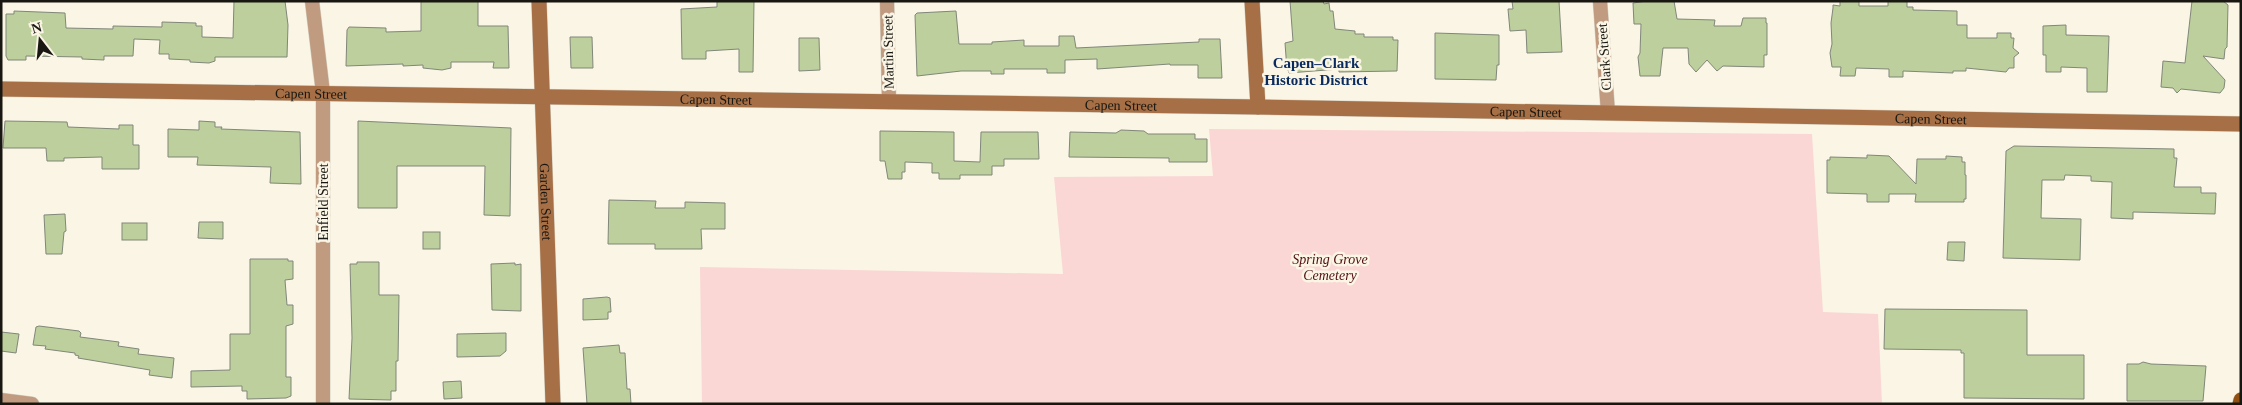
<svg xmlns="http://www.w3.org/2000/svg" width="2242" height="405" font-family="Georgia,serif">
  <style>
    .green { fill: #fad7d4 }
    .building { fill: #bccf9c; stroke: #818779 }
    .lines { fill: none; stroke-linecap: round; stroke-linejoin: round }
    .street-casing { stroke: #d6d1c3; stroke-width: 15 }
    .secondary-casing { stroke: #d6d1c3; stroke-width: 16 }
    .primary-casing { stroke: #d6d1c3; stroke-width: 16 }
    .street { stroke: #c19b80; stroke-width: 14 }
    .secondary { stroke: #a66f46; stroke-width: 15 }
    .primary { stroke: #914f10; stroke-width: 15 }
    .labels { text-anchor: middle; stroke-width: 5; stroke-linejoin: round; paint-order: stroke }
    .street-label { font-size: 14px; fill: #181711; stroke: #faf5e5 }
    .park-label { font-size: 14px; font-style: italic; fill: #540d11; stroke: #faf5e5 }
    .neighbourhood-label { font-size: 15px; font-weight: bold; fill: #092a5e; stroke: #faf5e5 }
  </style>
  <rect width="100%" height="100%" fill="#faf5e5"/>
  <polygon class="green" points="1209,129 1812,134 1823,312 1878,314 1882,404 702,404 700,267 1063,274 1054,177 1213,176"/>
  <g class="building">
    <polygon points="234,1 285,1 288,25 287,57 215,57 215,61 209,63 190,62 190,60 169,59 169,54 159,54 160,40 134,39 133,56 104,56 104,60 82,59 82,57 26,56 26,60 8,60 6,56 6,14 14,14 14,11 65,13 66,28 113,29 113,26 162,27 162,22 196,23 196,26 202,26 202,37 233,38"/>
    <polygon points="421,1 478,1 478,26 508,26 509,68 493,68 494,62 451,62 451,68 442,70 423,68 423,65 403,66 403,64 346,66 347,30 349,27 386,28 386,32 421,31"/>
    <polygon points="717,1 754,1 753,72 739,72 739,49 706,51 706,59 682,59 681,9 717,7"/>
    <polygon points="1290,1 1323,1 1324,4 1329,3 1330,11 1333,11 1335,29 1355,31 1355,34 1364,34 1364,37 1393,37 1393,40 1398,40 1397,71 1339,72 1339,69 1289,73 1289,70 1287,70 1285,43 1293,41"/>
    <polygon points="1512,1 1559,1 1562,52 1527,53 1526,30 1510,31 1508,9 1513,9"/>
    <polygon points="1647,1 1674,1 1677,19 1715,20 1714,26 1741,26 1743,18 1766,18 1766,23 1767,23 1767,55 1764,55 1764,67 1723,66 1717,71 1707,60 1696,72 1689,64 1688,48 1663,48 1660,76 1640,76 1638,57 1640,53 1641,24 1634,24 1633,3"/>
    <polygon points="1840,1 1859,1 1859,6 1888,6 1888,1 1907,1 1907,7 1913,7 1913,10 1957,11 1957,25 1967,25 1967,38 1997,38 1997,33 2011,33 2011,38 2014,38 2013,48 2019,53 2014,57 2014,68 2009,68 2006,72 1966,68 1966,71 1953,71 1953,73 1903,71 1903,77 1889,77 1889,69 1856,68 1855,76 1840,76 1841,67 1832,67 1830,53 1832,44 1831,23 1833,8 1833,5 1840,6"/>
    <polygon points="2192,1 2223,1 2228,5 2227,47 2225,49 2224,59 2203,56 2225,80 2224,88 2220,93 2181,89 2177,93 2173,88 2161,87 2163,61 2185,63"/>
    <polygon points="956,11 959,44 992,44 992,42 1024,40 1024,46 1059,46 1059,36 1074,36 1076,48 1199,42 1199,39 1220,39 1222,78 1198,78 1198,65 1170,65 1170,64 1097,69 1097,59 1065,60 1065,73 1047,73 1047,69 1004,69 1004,74 991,74 991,71 961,71 917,76 915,15 917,13"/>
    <polygon points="2066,25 2066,35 2109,36 2107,92 2087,92 2087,68 2061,67 2061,72 2046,72 2046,55 2043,55 2043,26"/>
    <polygon points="1435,33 1499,35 1499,65 1497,65 1496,80 1435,79"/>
    <polygon points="570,37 592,37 593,68 571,68"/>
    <polygon points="799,38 819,38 820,70 799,71"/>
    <polygon points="5,121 67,122 68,127 119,129 119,125 133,125 133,145 139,145 139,169 102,169 102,157 64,158 64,161 47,161 46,148 3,148"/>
    <polygon points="199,121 215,122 215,127 222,127 221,129 300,132 301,184 270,183 271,167 197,165 198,157 168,157 168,129 199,130"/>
    <polygon points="358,121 511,128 510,216 484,215 485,166 397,166 397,208 358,208"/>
    <polygon points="1121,130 1144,131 1148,134 1195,134 1195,139 1207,139 1207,162 1169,162 1169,158 1069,157 1070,132 1116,133"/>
    <polygon points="880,131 954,132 954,161 980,162 981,132 1038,132 1039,159 1004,159 1004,166 992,166 992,175 960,175 960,179 939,179 939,173 932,173 932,163 905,162 905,172 902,172 902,179 888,179 885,161 880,161"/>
    <polygon points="2014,146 2174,149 2174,158 2177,158 2174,187 2201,187 2201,193 2216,193 2215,214 2133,212 2133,219 2111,218 2112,182 2091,181 2091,176 2065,175 2064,180 2042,180 2041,218 2081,219 2080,260 2003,258 2006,151"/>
    <polygon points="1867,155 1889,156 1916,184 1917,159 1946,159 1946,156 1962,157 1962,162 1965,162 1965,175 1966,175 1966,199 1964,199 1964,202 1915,202 1916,194 1889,194 1889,202 1867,202 1867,194 1827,193 1827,160 1830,160 1830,157 1867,158"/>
    <polygon points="609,200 656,201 655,208 685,208 685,202 725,203 725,229 701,229 702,249 655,249 655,244 608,244"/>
    <polygon points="65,214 66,231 64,232 62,254 46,254 44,215"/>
    <polygon points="199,222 223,222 223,239 198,238"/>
    <rect x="122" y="223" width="25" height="17"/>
    <rect x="423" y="232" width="17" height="17"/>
    <polygon points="1948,242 1965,242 1964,261 1947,260"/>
    <polygon points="250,259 288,259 288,261 293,261 293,279 285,280 287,305 293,305 293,324 286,326 286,377 291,377 291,396 286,398 247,399 247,391 242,391 242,386 191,387 191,371 230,370 230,334 250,334"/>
    <polygon points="357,262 379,262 379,295 399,295 398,361 396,361 396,391 391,391 391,400 349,399 352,338 350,264 357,264"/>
    <polygon points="515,263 515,265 521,264 521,311 492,310 491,264"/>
    <polygon points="607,297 610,298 611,312 608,312 608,319 583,320 583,299"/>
    <polygon points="1885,309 2027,310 2027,355 2084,355 2084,399 1964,398 1964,353 1961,353 1961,350 1884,349"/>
    <polygon points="39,326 79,331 81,333 80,337 119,342 118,346 139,349 138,354 174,358 172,378 149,375 150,370 78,358 79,356 75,355 75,353 45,349 46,346 33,345 36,327"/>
    <polygon points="1,332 19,334 16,353 1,351"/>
    <polygon points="506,333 506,351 500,356 457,357 457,334"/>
    <polygon points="619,345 620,353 625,353 627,389 630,389 631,404 587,404 583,348"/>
    <polygon points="2143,362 2151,364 2206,366 2203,401 2127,401 2127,364 2139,364"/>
    <polygon points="461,381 462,398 444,399 443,382"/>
  </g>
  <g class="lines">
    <g class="street-casing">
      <g id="street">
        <polyline points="312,1 323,93 323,404"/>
        <polyline points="887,1 889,102"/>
        <polyline points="1600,1 1608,113"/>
        <polyline points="1,400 32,404"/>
      </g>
    </g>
    <g class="secondary-casing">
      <g id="secondary">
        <path id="s1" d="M 539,1 L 553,404"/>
        <polyline points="1252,1 1258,107"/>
        <path id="s2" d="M 1,89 L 1258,107 L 2241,124"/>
      </g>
    </g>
    <g class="primary-casing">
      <polyline id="primary" points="2240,404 2241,400"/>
    </g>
    <use href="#street" class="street"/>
    <use href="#secondary" class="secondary"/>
    <use href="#primary" class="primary"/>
  </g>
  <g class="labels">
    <g class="street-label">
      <text transform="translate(888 52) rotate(-91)" y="5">Martin Street</text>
      <text transform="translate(1604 57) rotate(-94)" y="5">Clark Street</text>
      <text dy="5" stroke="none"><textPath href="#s2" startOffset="310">Capen Street</textPath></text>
      <text dy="5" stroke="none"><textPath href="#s2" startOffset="715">Capen Street</textPath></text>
      <text dy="5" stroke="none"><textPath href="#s2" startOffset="1120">Capen Street</textPath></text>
      <text dy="5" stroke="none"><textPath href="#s2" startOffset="1525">Capen Street</textPath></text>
      <text dy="5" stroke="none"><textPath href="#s2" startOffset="1930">Capen Street</textPath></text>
      <text transform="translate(323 202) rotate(-90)" y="5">Enfield Street</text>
      <text dy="5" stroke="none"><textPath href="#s1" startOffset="201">Garden Street</textPath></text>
    </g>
    <g class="park-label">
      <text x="1330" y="264">Spring Grove<tspan x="1330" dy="16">Cemetery</tspan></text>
    </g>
    <g class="neighbourhood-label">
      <text x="1316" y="68">Capen–Clark<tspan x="1316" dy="17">Historic District</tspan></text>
    </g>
  </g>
  <rect width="2242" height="405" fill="none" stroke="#181711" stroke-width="5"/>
  <g transform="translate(40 40) rotate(344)" stroke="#faf5e5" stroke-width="4" paint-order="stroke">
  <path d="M0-4L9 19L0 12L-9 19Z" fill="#181711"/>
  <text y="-8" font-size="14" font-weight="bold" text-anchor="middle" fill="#181711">N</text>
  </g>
</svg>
